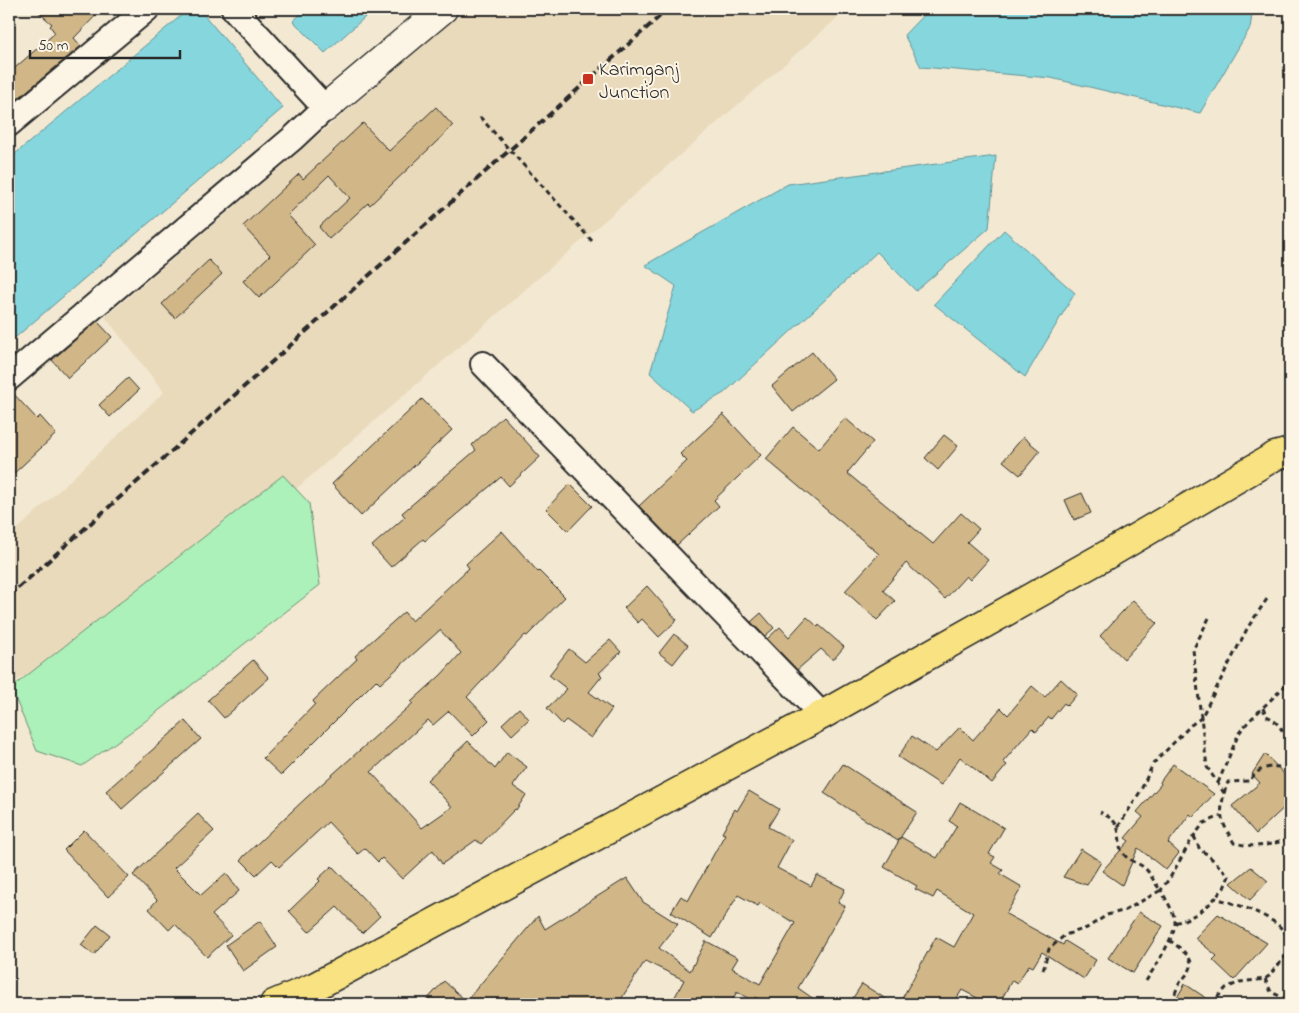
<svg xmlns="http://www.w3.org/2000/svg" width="1299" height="1013" font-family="'Indie Flower',sans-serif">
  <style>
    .built { fill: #e9dabc }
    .green { fill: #acf0ba; stroke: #6c8e72 }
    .water { fill: #85d6dd; stroke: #619296 }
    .building { fill: #d1b787; stroke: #2b2b2b }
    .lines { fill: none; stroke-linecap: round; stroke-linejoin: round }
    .minor-casing { stroke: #2b2b2b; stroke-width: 28 }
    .tertiary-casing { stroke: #2b2b2b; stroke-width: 31 }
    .trunk-casing { stroke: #2b2b2b; stroke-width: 31 }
    .path { stroke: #2b2b2b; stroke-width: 3; stroke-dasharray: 5 4; stroke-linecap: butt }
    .minor { stroke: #fcf5e5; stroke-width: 24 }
    .tertiary { stroke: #fcf5e5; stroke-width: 28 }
    .trunk { stroke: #f8e281; stroke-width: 28 }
    .rail { stroke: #2b2b2b; stroke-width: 4; stroke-dasharray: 8 4; stroke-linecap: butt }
    .path-bridge { stroke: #2b2b2b; stroke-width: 3; stroke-dasharray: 5 4; stroke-linecap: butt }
    .poi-dot { fill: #c8321e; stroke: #fcf5e5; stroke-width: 2 }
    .labels { text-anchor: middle; stroke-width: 4; stroke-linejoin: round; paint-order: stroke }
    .poi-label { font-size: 20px; fill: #2b2b2b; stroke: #fcf5e5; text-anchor: start }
  </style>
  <rect width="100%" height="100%" fill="#f3e9d2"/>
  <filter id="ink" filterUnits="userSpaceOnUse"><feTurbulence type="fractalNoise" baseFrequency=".02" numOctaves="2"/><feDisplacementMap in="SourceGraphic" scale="10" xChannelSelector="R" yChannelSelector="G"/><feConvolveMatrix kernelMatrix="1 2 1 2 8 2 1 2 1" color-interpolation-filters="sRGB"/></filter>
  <g filter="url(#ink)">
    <polygon class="built" points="466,9 848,9 181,589 9,685 9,535 21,526 164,392 105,317"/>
    <polygon class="green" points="283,475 309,503 320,585 139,726 82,766 37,751 11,688"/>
    <g class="water">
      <polygon points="189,9 199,9 283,108 9,343 9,159"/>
      <polygon points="298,9 374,9 325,53 293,21 302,13"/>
      <polygon points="929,9 1253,9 1250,28 1200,113 1051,78 921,67 904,35"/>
      <polygon points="996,156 989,228 916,291 877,252 724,393 692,411 650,373 676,286 645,265 788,184"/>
      <polygon points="1004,230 1075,293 1025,377 934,304"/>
    </g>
    <g class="building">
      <polygon points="35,9 102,9 74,38 81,46 9,106 9,73 55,33 50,26 52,24"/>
      <polygon points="436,107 453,126 370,205 368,203 329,239 319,227 350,198 329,175 288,215 315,245 259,298 243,281 270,255 243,226 299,174 303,179 363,123 389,151"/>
      <polygon points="209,260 222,274 175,318 162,304"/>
      <polygon points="97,321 112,337 68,378 52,360"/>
      <polygon points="812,352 834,379 793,412 772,386"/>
      <polygon points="128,378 139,390 110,417 99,405"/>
      <polygon points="9,391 11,391 37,419 40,416 56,434 9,478"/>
      <polygon points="422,399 452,430 361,516 332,484"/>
      <polygon points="723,414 761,455 714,500 719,506 677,545 639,506 687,461 680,454"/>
      <polygon points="503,416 540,457 509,486 501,477 425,541 423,539 391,567 372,546 405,517 402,513 476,450 472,445"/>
      <polygon points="845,418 873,442 847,473 933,544 961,513 979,529 967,542 988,560 970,580 966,576 945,599 906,563 883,590 895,601 877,620 845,591 879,554 766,459 793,427 819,449"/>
      <polygon points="944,435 958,446 938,470 925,458"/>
      <polygon points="1023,437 1040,451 1020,475 1003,461"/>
      <polygon points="570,484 592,506 568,531 546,509"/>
      <polygon points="1082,493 1091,513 1074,520 1065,500"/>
      <polygon points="502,531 538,572 539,571 565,597 527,636 525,635 467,697 489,720 473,736 449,711 433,725 428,720 371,772 422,828 452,807 427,780 468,741 495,769 507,752 527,767 513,786 526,795 516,810 515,809 481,844 476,840 442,864 433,850 402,879 382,858 378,862 365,848 358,854 328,822 279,867 272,860 256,875 241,860 243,857 306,798 413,703 411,702 441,675 461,653 440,630 380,684 376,680 281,775 263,758 315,704 313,701 357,659 355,656 404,612 412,621 469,568 466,564"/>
      <polygon points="647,586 677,620 659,637 642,619 638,623 624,608"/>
      <polygon points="1133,600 1157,623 1124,659 1100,636"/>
      <polygon points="761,613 774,628 765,636 751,622"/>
      <polygon points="807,617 818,627 819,625 844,647 833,660 821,649 797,670 767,639 780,627 789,637"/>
      <polygon points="674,634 688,645 673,664 659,653"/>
      <polygon points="610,640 621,652 599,673 602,676 589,692 612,709 591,738 566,720 562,724 547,708 567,689 549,675 569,649 585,662"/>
      <polygon points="253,660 269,678 224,718 208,700"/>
      <polygon points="1061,679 1077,694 1067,706 1064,703 1051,719 1049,717 1036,732 1032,728 1003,762 1007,765 992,783 960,757 941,785 898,757 912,736 936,752 960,727 973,740 1001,708 1008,715 1032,686 1045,697"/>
      <polygon points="519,708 529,719 512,735 502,724"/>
      <polygon points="185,721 201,739 122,809 106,791"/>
      <polygon points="1265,754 1290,780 1290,802 1256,834 1232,806 1260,783 1252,774"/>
      <polygon points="843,764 917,812 898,841 824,793"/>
      <polygon points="1173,764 1214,794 1193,817 1190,814 1168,843 1179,853 1166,870 1138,848 1122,885 1102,871 1129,841 1125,838 1143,817 1137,812 1161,784 1160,782"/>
      <polygon points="749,791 779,809 768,827 792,840 777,868 811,886 817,875 845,889 838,903 845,906 798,988 821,1004 768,1004 755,997 753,1001 737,992 730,1004 671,1004 684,980 645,961 618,1004 423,1004 444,981 466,1001 538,916 545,929 627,878 643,902 678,924 659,948 690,971 706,941 738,958 732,968 760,984 795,923 760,903 758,906 738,895 712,938 671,912 681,896 688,901 725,834 722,833 735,809 737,811"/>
      <polygon points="960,802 1004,828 989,854 995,857 991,863 1003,870 1000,874 1022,887 1006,914 1063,945 1065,941 1096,960 1084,979 1042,952 1033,967 1029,965 1017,983 1012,980 999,1004 989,1004 962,990 953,1004 899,1004 936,937 954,947 973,913 937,891 933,898 915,889 917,886 884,867 901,837 937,858 957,826 949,821"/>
      <polygon points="198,814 214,831 174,868 201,895 226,873 239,891 212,915 231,935 207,957 175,924 169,930 149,909 157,900 133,875"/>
      <polygon points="84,830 129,877 108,897 64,850"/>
      <polygon points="1081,849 1101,862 1087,885 1063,877"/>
      <polygon points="332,866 380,916 362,933 337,907 309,932 289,911 320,881 318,879"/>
      <polygon points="1251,867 1268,881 1250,900 1231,883"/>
      <polygon points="1139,912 1163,926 1133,973 1108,958"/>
      <polygon points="1218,914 1267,943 1234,980 1213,960 1217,956 1195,938"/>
      <polygon points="260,921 277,947 243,971 226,945"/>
      <polygon points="97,925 110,935 94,955 81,945"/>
      <polygon points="862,984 894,1004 849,1004"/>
      <polygon points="1185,984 1215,1004 1173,1004"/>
    </g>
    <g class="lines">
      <g class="minor-casing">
        <g id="minor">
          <polyline points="9,124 147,9"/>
          <polyline points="483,364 822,715"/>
          <polyline points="9,378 293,138 325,108 234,9"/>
        </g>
      </g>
      <g class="tertiary-casing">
        <polyline id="tertiary" points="325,108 443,9"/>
      </g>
      <g class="trunk-casing">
        <polyline id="trunk" points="274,1004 314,987 822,715 1110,553 1275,456 1290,452"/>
      </g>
      <g class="path">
        <path d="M 1209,618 L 1193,650 L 1207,767 L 1224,793 C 1219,819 1221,820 1234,843 C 1256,848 1269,846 1290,838"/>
        <path d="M 1263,708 L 1266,716 C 1278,720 1284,734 1290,743"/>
        <polyline points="1218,783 1239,733 1248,722 1290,681"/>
        <path d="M 1224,793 L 1228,782 L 1249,781 C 1253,776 1259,769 1266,768 C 1278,764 1278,771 1290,762"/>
        <polyline points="1118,827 1140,792 1153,764 1191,725 1201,718 1248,627 1269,596"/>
        <polyline points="1194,836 1200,850 1207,854 1229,876 1224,888 1215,898"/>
        <path d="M 1175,923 C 1191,918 1204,911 1215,898 C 1236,904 1259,911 1277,924 C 1282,928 1285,934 1290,938"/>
        <path d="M 1169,940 C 1175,944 1180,948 1185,953 C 1198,966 1188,972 1179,984 C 1177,987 1176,992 1174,996"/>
        <path d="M 1043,970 L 1049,949 L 1065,935 L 1087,928 L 1107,915 L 1126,910 L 1161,890 C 1153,883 1152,873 1142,866 C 1136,862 1127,860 1123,853 C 1120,850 1120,846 1120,842 C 1118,824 1117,821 1100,812"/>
        <polyline points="1265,979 1271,992 1284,998 1283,1004"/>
        <path d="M 1146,981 C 1153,970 1176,935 1175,922 C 1174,911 1166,900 1161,890 L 1171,876 L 1193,837 L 1204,823 L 1221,816"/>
        <polyline points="1284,998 1290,991"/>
        <polyline points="1211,1004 1226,988 1240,982 1265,979 1269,976 1283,959 1290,953"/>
      </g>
      <use href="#minor" class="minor"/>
      <use href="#tertiary" class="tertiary"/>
      <use href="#trunk" class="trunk"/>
      <polyline class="rail" points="9,596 668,9"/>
      <polyline class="path-bridge" points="480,117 593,242"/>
    </g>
  </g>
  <rect class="poi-dot" x="582" y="73" width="12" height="12" rx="2.5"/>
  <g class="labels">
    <g class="poi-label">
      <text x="599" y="75">Karimganj<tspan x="599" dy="23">Junction</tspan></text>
    </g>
  </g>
  <rect width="1299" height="1013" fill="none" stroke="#fcf5e5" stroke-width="30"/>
  <rect x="15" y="15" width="1269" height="983" fill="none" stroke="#2b2b2b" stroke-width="2" filter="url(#ink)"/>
  <path d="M30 50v8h150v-8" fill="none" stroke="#2b2b2b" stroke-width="2.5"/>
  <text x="38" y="50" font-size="15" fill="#2b2b2b" stroke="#fcf5e5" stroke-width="4" paint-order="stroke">50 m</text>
</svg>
